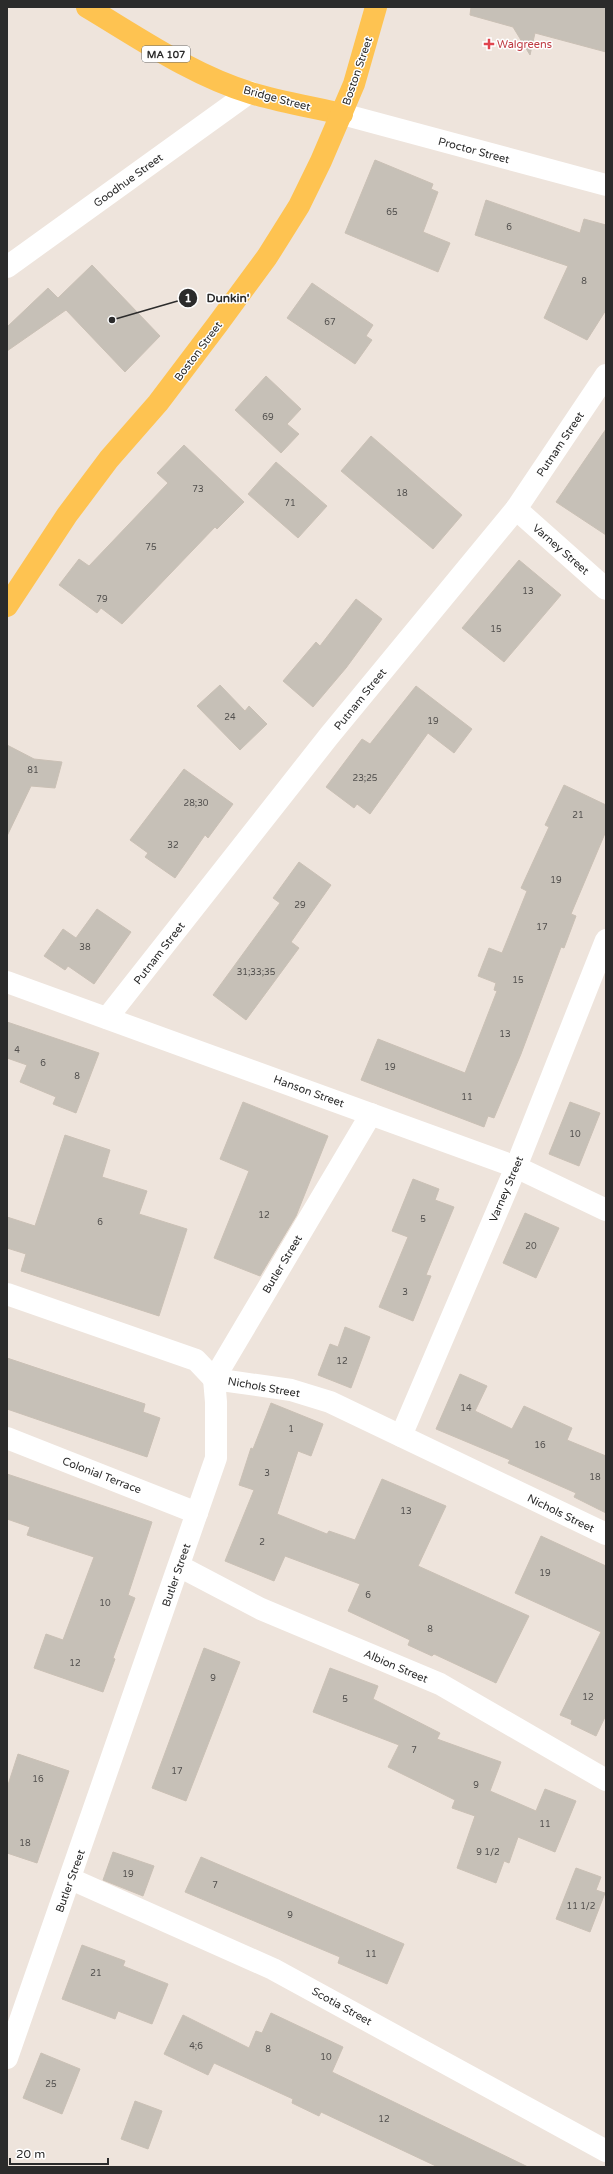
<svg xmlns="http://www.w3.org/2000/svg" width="613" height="2174" font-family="'Varela Round',sans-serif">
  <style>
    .building { fill: #c6c0b7; stroke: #cac0b5 }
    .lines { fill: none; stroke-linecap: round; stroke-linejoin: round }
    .minor { stroke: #fff; stroke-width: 22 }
    .tertiary { stroke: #fff; stroke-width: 22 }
    .primary { stroke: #fec351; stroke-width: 22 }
    .health-dot { fill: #e0444e; stroke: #fff; stroke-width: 1.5 }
    .labels { text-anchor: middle; stroke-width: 3; stroke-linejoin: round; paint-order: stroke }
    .number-label { font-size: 9px; fill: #52504e }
    .shield { fill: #fff; stroke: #6b6b6b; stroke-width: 1 }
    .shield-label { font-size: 10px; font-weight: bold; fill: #2b2b2b }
    .health-label { font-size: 11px; fill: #be3a42; stroke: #fff; text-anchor: start }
    .street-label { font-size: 11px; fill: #2b2b2b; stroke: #fff }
    .leader { fill: none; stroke: #2b2b2b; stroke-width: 1.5 }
    .callout-dot { fill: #2b2b2b; stroke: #fff; stroke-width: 1.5 }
    .mark-label { font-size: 12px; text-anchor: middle; font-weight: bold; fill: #fff }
    .callout-label { font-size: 12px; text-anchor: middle; font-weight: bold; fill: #2b2b2b; stroke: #fff; stroke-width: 3; stroke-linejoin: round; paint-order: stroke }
  </style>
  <rect width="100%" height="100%" fill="#eee4dc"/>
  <g class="building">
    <polygon points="471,7 606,7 606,52 535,33 530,55 513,27 470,15"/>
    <polygon points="375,160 433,184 431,189 438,192 423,232 450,243 438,272 345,233"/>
    <polygon points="486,200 580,233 584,219 606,225 606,310 587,340 544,318 568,266 475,235"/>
    <polygon points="92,265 160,336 125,372 66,310 7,351 7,327 48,288 58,298"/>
    <polygon points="312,283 373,325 366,336 372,340 355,364 287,318"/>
    <polygon points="266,376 301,409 287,424 299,434 281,453 235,410"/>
    <polygon points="606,429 606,535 556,502"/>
    <polygon points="371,436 462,515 433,549 341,471"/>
    <polygon points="184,445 244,502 217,529 215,527 122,624 101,608 97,613 59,585 79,559 89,566 168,483 157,473"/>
    <polygon points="276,462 327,506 298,538 248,494"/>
    <polygon points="519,560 561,595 504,662 462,628"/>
    <polygon points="356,599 382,619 346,668 313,707 283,681 316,642 320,646"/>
    <polygon points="220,685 245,711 249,706 267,724 240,750 197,706"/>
    <polygon points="416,686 472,729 454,753 428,733 370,814 357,804 354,808 326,787 362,739 370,744"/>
    <polygon points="7,745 34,759 62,762 55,788 31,786 7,836"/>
    <polygon points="184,769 233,804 208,838 205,835 175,878 145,857 148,853 130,840"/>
    <polygon points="564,785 606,805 606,831 571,914 576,916 564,948 561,947 521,1054 494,1118 488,1116 484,1127 361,1080 378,1039 465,1073 497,991 494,990 496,983 478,976 489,948 502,953 527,891 521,888 549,827 545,825"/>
    <polygon points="299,862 331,885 291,942 299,948 246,1020 213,995 280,903 273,898"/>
    <polygon points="97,909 131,932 94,984 68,966 65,970 44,956 63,929 76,938"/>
    <polygon points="7,1022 99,1053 76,1113 53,1104 56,1097 20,1082 27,1065 7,1058"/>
    <polygon points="243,1102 328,1136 296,1216 260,1276 214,1258 249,1171 220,1159"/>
    <polygon points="570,1102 600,1113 579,1166 549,1154"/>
    <polygon points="65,1135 110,1150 102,1177 147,1191 139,1214 187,1229 159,1316 21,1271 26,1254 7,1248 7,1217 35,1226"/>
    <polygon points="413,1179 439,1189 435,1200 454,1207 426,1275 431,1276 413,1321 379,1307 408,1237 392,1231"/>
    <polygon points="525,1213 559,1228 536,1278 503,1263"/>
    <polygon points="345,1327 370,1337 351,1388 318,1375 330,1344 338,1347"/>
    <polygon points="7,1358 145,1404 143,1412 160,1418 147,1457 7,1409"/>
    <polygon points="460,1374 487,1386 475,1411 512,1429 524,1406 572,1428 567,1440 606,1456 606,1513 574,1497 576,1493 508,1463 510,1460 436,1429"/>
    <polygon points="271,1403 323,1424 311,1456 298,1451 277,1514 327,1534 329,1531 355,1540 382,1479 446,1506 418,1566 529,1616 496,1683 434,1654 432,1656 408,1645 410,1640 348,1611 360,1584 285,1556 274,1581 225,1561 254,1490 239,1485 251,1448 253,1449"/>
    <polygon points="7,1474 152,1522 128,1595 135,1598 113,1658 115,1659 103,1692 34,1668 46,1634 63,1640 94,1557 27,1535 30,1527 7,1519"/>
    <polygon points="541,1536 606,1566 606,1715 596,1736 571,1724 572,1720 560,1715 601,1632 515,1593"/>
    <polygon points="204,1648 240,1662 186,1801 152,1788"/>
    <polygon points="330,1668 378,1686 373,1699 440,1733 437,1739 501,1762 490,1791 536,1811 545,1789 576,1801 555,1852 518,1837 509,1863 504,1861 496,1883 457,1868 475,1816 452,1808 455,1800 388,1767 399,1745 313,1712"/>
    <polygon points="18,1754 69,1771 37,1863 7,1853 7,1788"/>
    <polygon points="113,1852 154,1866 143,1896 103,1880"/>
    <polygon points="201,1857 404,1944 387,1984 338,1963 340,1957 185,1892"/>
    <polygon points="576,1868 601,1877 596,1890 605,1893 590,1932 556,1919"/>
    <polygon points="82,1945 125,1961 123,1966 168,1984 152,2024 118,2011 115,2019 62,1999"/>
    <polygon points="271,2013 343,2047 332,2072 528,2167 438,2167 321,2112 319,2116 292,2103 293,2099 214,2063 208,2075 164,2054 183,2015 249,2048 256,2031 262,2033"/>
    <polygon points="41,2053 80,2069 62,2114 23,2098"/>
    <polygon points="135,2101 162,2111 148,2149 121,2139"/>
  </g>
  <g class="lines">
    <g class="minor">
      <polyline points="342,114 606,185"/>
      <polyline points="516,509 606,589"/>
      <polyline points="7,982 516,1167 606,1210"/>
      <polyline points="107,1018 329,736 516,509 606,375"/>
      <polyline points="7,1294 196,1360 214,1379 291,1390 330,1402 606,1534"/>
      <polyline points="401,1436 516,1167 606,940"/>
      <polyline points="7,1438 197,1513"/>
      <polyline points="179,1566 261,1609 440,1684 606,1780"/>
      <polyline points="71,1879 273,1969 606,2151"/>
      <polyline points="7,2058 216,1458 216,1402 214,1379 371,1114"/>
    </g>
    <polyline class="tertiary" points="7,267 250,92"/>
    <g class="primary">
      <path d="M 87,7 C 139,38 192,75 251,93 C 280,102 312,107 342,114"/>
      <polyline points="7,606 67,515 109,459 158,403 217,325 267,257 299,206 321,161 354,84 376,7"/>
    </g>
  </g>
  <path class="health-dot" d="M487 38h4v4h4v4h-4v4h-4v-4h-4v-4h4z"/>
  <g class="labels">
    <g class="number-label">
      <text x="392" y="215">65</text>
      <text x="509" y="230">6</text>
      <text x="584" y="284">8</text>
      <text x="330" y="325">67</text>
      <text x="268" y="420">69</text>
      <text x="198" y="492">73</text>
      <text x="402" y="496">18</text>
      <text x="290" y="506">71</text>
      <text x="151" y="550">75</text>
      <text x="528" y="594">13</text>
      <text x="102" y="602">79</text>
      <text x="496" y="632">15</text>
      <text x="230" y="720">24</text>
      <text x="433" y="724">19</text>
      <text x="33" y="773">81</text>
      <text x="365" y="781">23;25</text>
      <text x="196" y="806">28;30</text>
      <text x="578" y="818">21</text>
      <text x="173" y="848">32</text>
      <text x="556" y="883">19</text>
      <text x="300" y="908">29</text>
      <text x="542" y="930">17</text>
      <text x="85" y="950">38</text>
      <text x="256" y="975">31;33;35</text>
      <text x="518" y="983">15</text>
      <text x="505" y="1037">13</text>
      <text x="17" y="1053">4</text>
      <text x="43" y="1066">6</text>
      <text x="390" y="1070">19</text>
      <text x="77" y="1079">8</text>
      <text x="467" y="1100">11</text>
      <text x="575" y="1137">10</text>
      <text x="264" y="1218">12</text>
      <text x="423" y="1222">5</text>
      <text x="100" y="1225">6</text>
      <text x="531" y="1249">20</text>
      <text x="405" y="1295">3</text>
      <text x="342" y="1364">12</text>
      <text x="466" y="1411">14</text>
      <text x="291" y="1432">1</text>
      <text x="540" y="1448">16</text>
      <text x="267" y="1476">3</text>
      <text x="595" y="1480">18</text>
      <text x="406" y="1514">13</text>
      <text x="262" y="1545">2</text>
      <text x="545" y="1576">19</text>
      <text x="368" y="1598">6</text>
      <text x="105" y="1606">10</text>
      <text x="430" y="1632">8</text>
      <text x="75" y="1666">12</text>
      <text x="213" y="1681">9</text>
      <text x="588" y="1700">12</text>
      <text x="345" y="1702">5</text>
      <text x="414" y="1753">7</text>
      <text x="177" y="1774">17</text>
      <text x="38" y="1782">16</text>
      <text x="476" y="1788">9</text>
      <text x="545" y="1827">11</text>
      <text x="25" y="1846">18</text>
      <text x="488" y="1855">9 1/2</text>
      <text x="128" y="1877">19</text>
      <text x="215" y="1888">7</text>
      <text x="581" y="1909">11 1/2</text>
      <text x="290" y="1918">9</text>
      <text x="371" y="1957">11</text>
      <text x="96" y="1976">21</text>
      <text x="196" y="2049">4;6</text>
      <text x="268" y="2052">8</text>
      <text x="326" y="2060">10</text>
      <text x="51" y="2087">25</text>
      <text x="384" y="2122">12</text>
    </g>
    <rect class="shield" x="142" y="46" width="48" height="16" rx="3"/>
    <g class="shield-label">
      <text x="166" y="58">MA 107</text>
    </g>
    <g class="health-label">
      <text x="497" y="48">Walgreens</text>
    </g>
    <g class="street-label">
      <text transform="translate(357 71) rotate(-71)" y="4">Boston Street</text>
      <text transform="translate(277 98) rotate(15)" y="4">Bridge Street</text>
      <text transform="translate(474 150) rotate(15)" y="4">Proctor Street</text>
      <text transform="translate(128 180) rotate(-36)" y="4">Goodhue Street</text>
      <text transform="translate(198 351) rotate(-53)" y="4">Boston Street</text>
      <text transform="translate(560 444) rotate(-56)" y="4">Putnam Street</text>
      <text transform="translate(561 549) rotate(41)" y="4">Varney Street</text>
      <text transform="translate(360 699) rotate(-51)" y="4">Putnam Street</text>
      <text transform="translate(159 953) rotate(-52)" y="4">Putnam Street</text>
      <text transform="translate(309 1091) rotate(20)" y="4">Hanson Street</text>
      <text transform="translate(506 1189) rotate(-67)" y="4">Varney Street</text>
      <text transform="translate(282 1264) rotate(-59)" y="4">Butler Street</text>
      <text transform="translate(264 1387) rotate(10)" y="4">Nichols Street</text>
      <text transform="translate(102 1475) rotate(21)" y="4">Colonial Terrace</text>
      <text transform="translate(561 1513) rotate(26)" y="4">Nichols Street</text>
      <text transform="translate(176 1575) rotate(-71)" y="4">Butler Street</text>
      <text transform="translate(396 1666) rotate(23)" y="4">Albion Street</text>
      <text transform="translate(70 1881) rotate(-70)" y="4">Butler Street</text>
      <text transform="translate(342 2006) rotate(29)" y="4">Scotia Street</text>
    </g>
  </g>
  <path class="leader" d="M112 320L188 298"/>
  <g class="callout-dot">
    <circle cx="112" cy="320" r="4"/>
    <circle cx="188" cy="298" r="10"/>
  </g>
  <g class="mark-label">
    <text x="188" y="302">1</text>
  </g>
  <g class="callout-label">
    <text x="228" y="302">Dunkin'</text>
  </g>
  <rect width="613" height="2174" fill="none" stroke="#2b2b2b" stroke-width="16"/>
  <path d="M10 2158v6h98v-6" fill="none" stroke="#2b2b2b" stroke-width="2"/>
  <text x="16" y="2158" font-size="12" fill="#2b2b2b" stroke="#ffffff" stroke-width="3" paint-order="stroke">20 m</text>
</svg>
